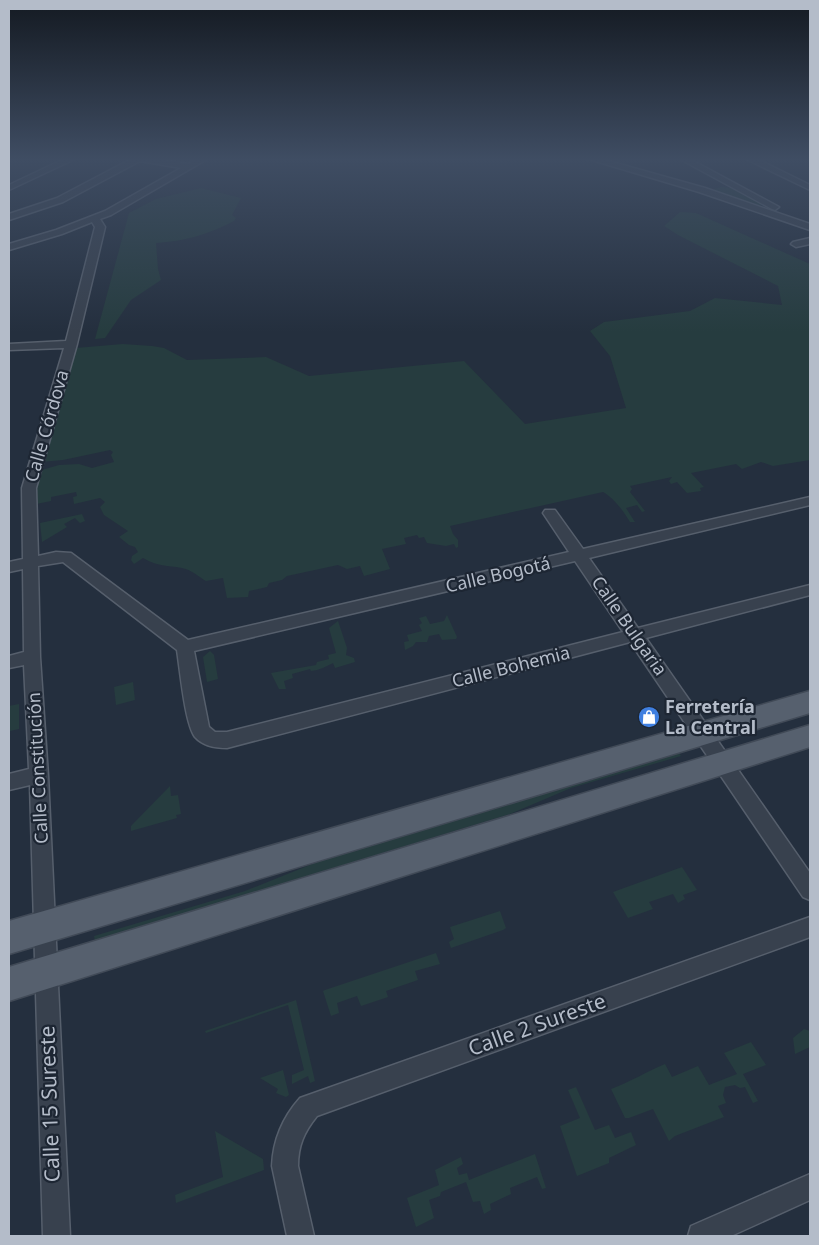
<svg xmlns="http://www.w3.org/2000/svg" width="819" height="1245" font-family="'Noto Sans',sans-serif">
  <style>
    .green { fill: #263c3f }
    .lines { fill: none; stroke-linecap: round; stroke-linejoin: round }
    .minor-casing { stroke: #565f6c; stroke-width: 3 }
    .primary-casing { stroke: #414a57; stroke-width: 3 }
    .minor { fill: #38414e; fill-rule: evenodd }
    .primary { fill: #56606e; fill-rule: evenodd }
    .labels { text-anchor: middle; stroke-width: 4.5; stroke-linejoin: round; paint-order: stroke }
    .street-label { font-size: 18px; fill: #b4bcc9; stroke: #1d2633 }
    .poi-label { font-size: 18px; font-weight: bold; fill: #b4bcc9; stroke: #1d2633; text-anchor: start }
    .near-street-label { font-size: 21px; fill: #b4bcc9; stroke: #1d2633 }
  </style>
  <rect width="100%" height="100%" fill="#242f3e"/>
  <g class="green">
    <polygon points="721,187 735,188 763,205 754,206 717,194 714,189"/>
    <path d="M 201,188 L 241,198 L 232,215 L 236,218 L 234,221 C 207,235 186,241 156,243 L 158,269 L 161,280 L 131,300 L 105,338 L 95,339 L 129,213 L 156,199 Z"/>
    <path d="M 680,212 L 696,213 L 810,264 L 810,460 L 773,466 L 761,462 L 742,469 L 736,464 L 691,473 L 704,487 L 700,488 L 701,491 L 687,493 L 677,482 L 671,484 L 669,481 L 672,477 L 630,486 L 632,489 L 630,492 L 645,511 L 642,512 L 637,505 L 626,508 L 635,522 L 630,522 C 624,512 614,498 603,492 L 450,526 L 453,534 L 458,540 L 458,547 L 456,548 L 454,544 L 446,546 L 427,543 L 424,537 L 419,538 L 417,535 L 404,538 L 406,544 L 382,549 L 390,569 L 364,576 L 360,566 L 347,569 L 338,565 L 287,576 L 282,580 L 269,583 L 267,587 L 249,591 L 248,597 L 227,598 L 223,578 L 206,581 C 199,577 192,570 182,568 C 166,565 159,567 143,558 L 134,564 L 131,560 L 132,556 L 138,552 L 135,547 L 129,545 L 119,537 L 128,531 L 104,515 L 100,507 L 105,502 L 100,498 L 74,504 L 73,497 L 77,496 L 76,492 L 51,497 L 51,501 L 36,504 L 34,488 L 38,471 L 59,465 L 79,464 L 92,468 L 114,462 L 111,455 L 113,452 L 110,450 L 63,460 L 41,462 L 74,350 L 76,348 L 123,344 L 152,346 L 164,348 L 187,360 L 266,357 L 309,376 L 464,361 L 525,424 L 626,408 L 610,356 L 590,331 L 604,322 L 690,311 L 715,298 L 782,305 L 778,286 L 678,235 L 664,226 Z"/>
    <polygon points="82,514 85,521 80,523 75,518 64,524 67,527 42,542 40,523"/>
    <polygon points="447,615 457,637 456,639 442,640 439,634 429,636 427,642 416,642 413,646 405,650 404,642 409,641 407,635 422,631 419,625 422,623 419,618 426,616 430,624 444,621"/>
    <path d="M 338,621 L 347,648 L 346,655 L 354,658 L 355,662 L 335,668 L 333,663 C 325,667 320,670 311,671 L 310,669 L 292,674 L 293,678 L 284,681 L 286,689 L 279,689 L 271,673 L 316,665 L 317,662 L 329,659 L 328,655 L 336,653 L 329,628 Z"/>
    <polygon points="210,651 214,655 218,679 207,682 203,657"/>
    <polygon points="133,682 135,700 116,705 114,687"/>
    <polygon points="19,704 19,729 10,731 9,734 9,706"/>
    <polygon points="678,752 681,756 571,788 510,814 95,941 94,936 245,891 342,852"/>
    <polygon points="170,786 171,796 178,795 181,814 176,815 177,818 131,831 131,826"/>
    <polygon points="682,867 697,890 683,895 685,899 678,903 673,894 649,902 653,909 628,918 613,892"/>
    <polygon points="500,911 506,928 503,930 451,948 449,942 454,939 450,927"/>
    <polygon points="436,953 440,964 415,971 418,980 386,991 388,997 361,1006 357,996 337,1003 339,1013 331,1016 323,991 325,990"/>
    <polygon points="296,1000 315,1081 310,1083 308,1076 292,1084 292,1075 304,1070 288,1005 206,1033 205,1031"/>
    <polygon points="804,1029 810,1031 810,1047 795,1054 793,1038"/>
    <path d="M 751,1042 L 766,1065 L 743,1074 L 758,1101 L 753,1103 L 745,1087 L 740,1088 L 735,1085 L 725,1087 L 723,1095 L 726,1103 L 718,1106 L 724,1117 L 675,1136 L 669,1141 L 653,1109 L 629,1118 L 625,1118 L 611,1089 C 630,1082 646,1072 665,1064 L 672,1077 L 698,1066 L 709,1085 L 737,1074 L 724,1053 Z"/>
    <polygon points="283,1070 289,1095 286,1097 276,1093 278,1089 260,1078"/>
    <polygon points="576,1087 595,1130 609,1125 615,1138 631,1132 636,1145 609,1158 609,1163 577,1176 560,1126 580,1118 568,1090"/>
    <polygon points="215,1131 263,1159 264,1170 176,1203 175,1195 223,1177"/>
    <polygon points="535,1154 546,1188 542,1189 537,1177 510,1188 511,1194 490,1204 491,1210 484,1214 480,1201 473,1202 466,1182 441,1192 440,1196 429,1200 434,1218 416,1227 407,1198 439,1185 435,1170 461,1157 463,1164 457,1168 459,1175 467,1173 469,1180"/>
  </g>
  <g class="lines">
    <g class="minor-casing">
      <g id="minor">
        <polygon points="66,158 77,158 9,190 9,185"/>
        <path d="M 133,158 L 153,158 L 188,164 L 199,158 L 209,158 L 111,215 L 100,219 L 105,227 L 77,344 L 36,488 L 38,556 L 56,552 L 71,553 L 188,640 L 569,552 L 543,513 L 545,510 L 555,510 L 583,549 L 810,497 L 810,505 L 589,558 L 638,628 L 810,585 L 810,595 L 646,638 L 810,873 L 810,900 L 803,897 L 630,642 L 227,748 C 216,748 203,746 195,737 C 185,724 180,669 177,650 L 63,562 L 38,566 L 40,657 L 48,775 L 70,1236 L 43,1236 L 30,785 L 9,790 L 9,774 L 29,769 L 24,665 L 9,668 L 9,656 L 24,652 L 23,569 L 9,572 L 9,562 L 23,559 L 22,488 L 64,348 L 9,350 L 9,344 L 66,341 L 95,227 L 92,222 L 62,234 L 9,250 L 9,244 L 56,230 L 105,211 L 181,168 L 140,161 L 63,202 L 9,220 L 9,214 L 57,198 ZM 575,561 L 623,632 L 227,732 L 215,732 L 209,727 L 194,651 Z"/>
        <polygon points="585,158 598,158 705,188 810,224 810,230 699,192"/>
        <polygon points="678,158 688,158 779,207 775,210 772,209"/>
        <polygon points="744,158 755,158 810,185 810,190"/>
        <polygon points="810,238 810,244 796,247 791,244 793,242"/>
        <path d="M 810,917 L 810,937 L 317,1116 C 304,1132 298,1146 298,1166 L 314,1236 L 287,1236 L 272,1166 C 273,1140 283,1117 300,1098 Z"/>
        <polygon points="810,1174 810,1200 731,1236 688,1236 691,1226"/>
      </g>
    </g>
    <g class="primary-casing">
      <g id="primary">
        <polygon points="810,691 810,713 9,954 9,921"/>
        <polygon points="810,725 810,747 9,1001 9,967"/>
      </g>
    </g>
    <use href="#minor" class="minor"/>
    <use href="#primary" class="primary"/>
  </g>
  <linearGradient id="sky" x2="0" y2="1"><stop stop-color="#141a22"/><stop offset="0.48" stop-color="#3f4d63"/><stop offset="1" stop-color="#3f4d63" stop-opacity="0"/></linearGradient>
  <rect width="819" height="332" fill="url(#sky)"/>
  <defs>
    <g id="shop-disc" transform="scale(1.125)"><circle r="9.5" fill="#3f7fe0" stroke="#1d2633"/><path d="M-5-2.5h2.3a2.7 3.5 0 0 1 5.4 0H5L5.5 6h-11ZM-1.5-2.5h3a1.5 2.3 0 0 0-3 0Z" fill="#fff"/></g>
  </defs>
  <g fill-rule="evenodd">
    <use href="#shop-disc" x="649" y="717"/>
  </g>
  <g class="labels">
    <g class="street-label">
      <text transform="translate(47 426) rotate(-74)" y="6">Calle Córdova</text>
      <text transform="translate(498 575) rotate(-13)" y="6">Calle Bogotá</text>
      <text transform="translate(629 626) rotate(55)" y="6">Calle Bulgaria</text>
      <text transform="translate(511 667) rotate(-14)" y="6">Calle Bohemia</text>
      <text transform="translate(38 768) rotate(-93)" y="6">Calle Constitución</text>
    </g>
    <g class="poi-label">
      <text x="665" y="713">Ferretería<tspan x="665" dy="21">La Central</tspan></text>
    </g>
    <g class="near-street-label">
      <text transform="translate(537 1025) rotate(-20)" y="7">Calle 2 Sureste</text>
      <text transform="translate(50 1104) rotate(-92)" y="7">Calle 15 Sureste</text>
    </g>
  </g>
  <rect width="819" height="1245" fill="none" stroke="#b4bcc9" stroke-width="20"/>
</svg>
